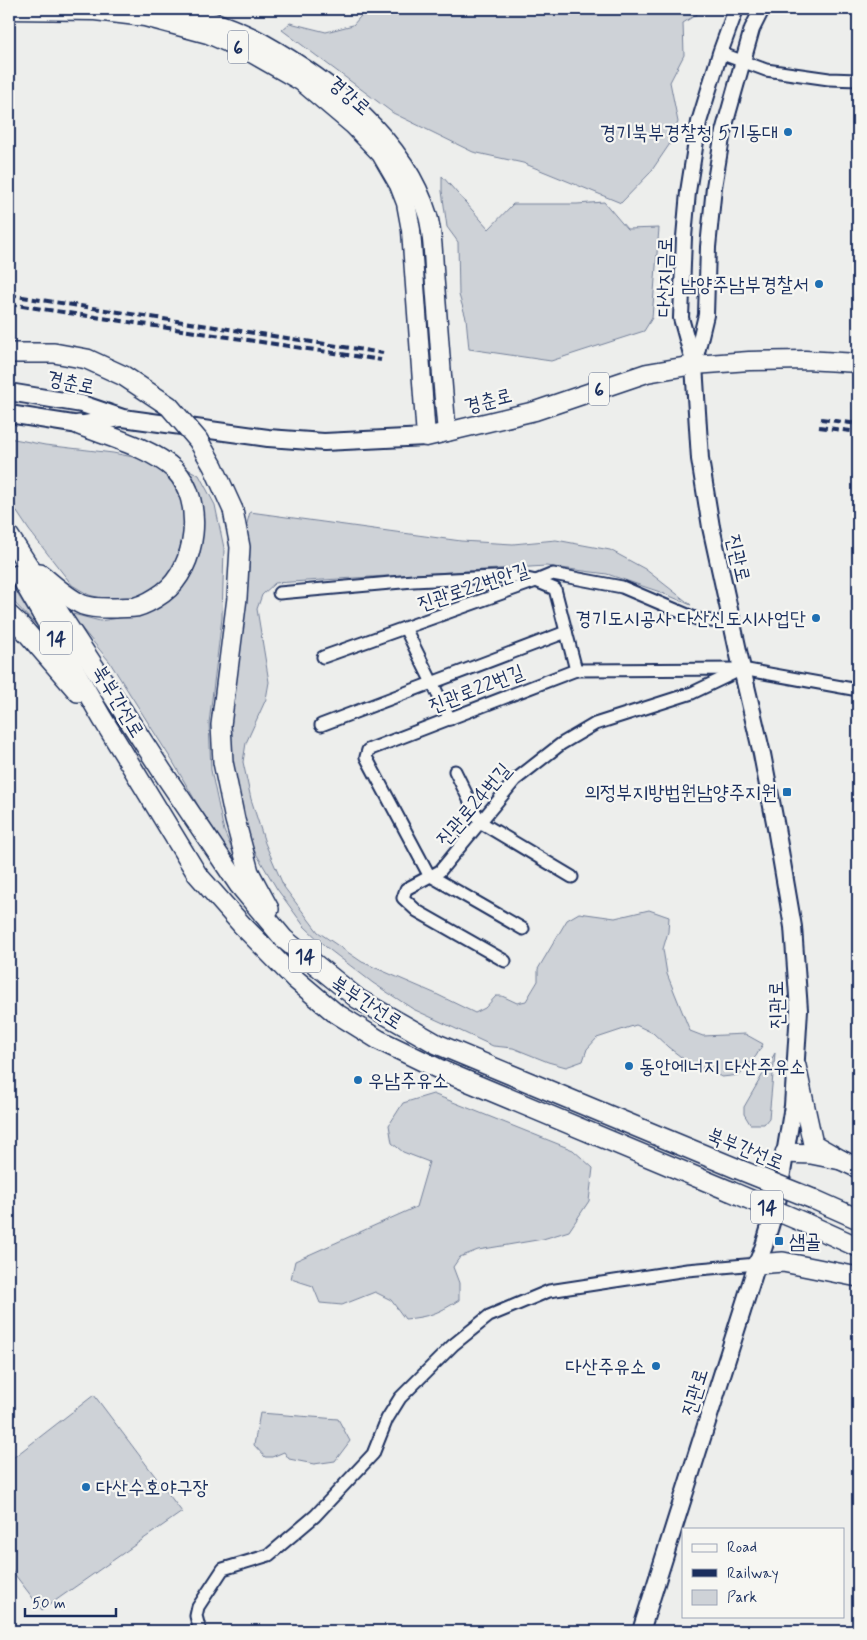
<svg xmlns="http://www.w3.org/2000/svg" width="867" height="1640" font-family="Mynerve,'Poor Story',sans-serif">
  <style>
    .green { fill: #ced2d7; stroke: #74809a }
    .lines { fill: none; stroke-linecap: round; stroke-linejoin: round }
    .minor-casing { stroke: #1b2f5e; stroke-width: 15 }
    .tertiary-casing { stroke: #1b2f5e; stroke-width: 18 }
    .secondary-casing { stroke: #1b2f5e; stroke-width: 20 }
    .primary-casing { stroke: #1b2f5e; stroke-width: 21 }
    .trunk-casing { stroke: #1b2f5e; stroke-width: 22 }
    .minor { stroke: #f6f6f2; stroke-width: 11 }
    .tertiary { stroke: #f6f6f2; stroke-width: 14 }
    .secondary { stroke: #f6f6f2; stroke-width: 16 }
    .primary { stroke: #f6f6f2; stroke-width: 18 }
    .trunk { stroke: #f6f6f2; stroke-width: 19 }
    .rail { stroke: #1b2f5e; stroke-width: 4; stroke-dasharray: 8 4; stroke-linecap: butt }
    .trunk-bridge-casing { stroke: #1b2f5e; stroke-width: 22; stroke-linecap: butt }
    .trunk-bridge { stroke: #f6f6f2; stroke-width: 19 }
    .poi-dot { fill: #1f6fb2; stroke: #f6f6f2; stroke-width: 2 }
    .labels { text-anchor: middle; stroke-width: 4.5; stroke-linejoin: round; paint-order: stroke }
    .shield { fill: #f6f6f2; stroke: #5d6b8a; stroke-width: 1 }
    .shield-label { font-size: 19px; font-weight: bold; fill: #1b2f5e }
    .street-label { font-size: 20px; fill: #1b2f5e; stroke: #f6f6f2 }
    .poi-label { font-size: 20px; fill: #1b2f5e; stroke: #f6f6f2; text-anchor: end }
  </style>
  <rect width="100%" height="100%" fill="#edeeec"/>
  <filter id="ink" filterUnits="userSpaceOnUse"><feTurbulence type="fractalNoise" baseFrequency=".02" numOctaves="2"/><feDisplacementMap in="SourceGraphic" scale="10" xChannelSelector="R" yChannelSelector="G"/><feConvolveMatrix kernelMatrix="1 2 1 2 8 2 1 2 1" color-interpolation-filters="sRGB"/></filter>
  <g filter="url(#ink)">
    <g class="green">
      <polygon points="367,9 705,9 683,23 684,55 670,82 678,122 669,145 650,173 621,203 523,163 473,152 393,113 282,30 290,23 326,32 353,25"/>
      <polygon points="442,176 489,229 513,204 577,204 604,202 627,229 659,228 652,318 644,331 551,361 469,349 466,318 459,295 458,242 447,227 442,191"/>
      <polygon points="9,438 45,445 113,453 148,460 170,474 186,492 189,544 166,584 139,597 109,600 89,595 72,585 29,530 9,500"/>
      <polygon points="178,464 199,475 215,505 224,548 222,618 209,723 211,770 224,831 241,870 199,807 173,762 109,661 69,613 100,621 138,615 172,599 185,582 200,552 200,519"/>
      <polygon points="250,512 461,541 513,544 556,540 610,550 645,569 691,605 660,592 607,574 546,566 275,583 262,595 257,609 269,682 266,699 246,743 243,762 251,799 265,843 284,887 318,932 362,962 434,993 475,1013 485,1008 496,996 502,996 517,1003 526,1001 538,981 538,969 567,920 579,913 615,918 649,910 669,917 668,932 663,949 667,974 690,1031 703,1036 745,1034 763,1044 756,1056 740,1075 722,1077 689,1063 668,1047 653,1033 636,1025 597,1038 587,1049 583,1061 566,1067 548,1062 513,1048 493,1046 413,1009 373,983 326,947 304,926 277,889 251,845 239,801 226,722 242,597 246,527"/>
      <polygon points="9,580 37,626 9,597"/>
      <polygon points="775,1053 769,1118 764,1124 750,1124 744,1114 744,1107"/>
      <path d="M 433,1094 L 573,1150 L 593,1168 L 589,1201 L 569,1231 L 543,1239 L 478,1250 L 460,1257 L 453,1267 L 459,1283 L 459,1300 C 439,1313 429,1317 405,1319 L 391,1300 L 375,1292 L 342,1305 L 320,1303 L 313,1286 L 291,1279 L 295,1261 L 416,1207 L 429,1162 L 403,1152 L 392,1143 L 389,1125 L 403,1103 Z"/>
      <polygon points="94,1395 182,1512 42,1610 9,1567 9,1461"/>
      <polygon points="260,1413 338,1419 350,1441 335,1461 314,1464 289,1459 284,1452 272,1457 265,1457 254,1445"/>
    </g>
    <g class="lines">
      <g class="minor-casing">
        <g id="minor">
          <polyline points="720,53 766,70 829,79 858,80"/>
          <polyline points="279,593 413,581 514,576 536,581 553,574 622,587 697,619 733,624"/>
          <polyline points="405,628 450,719"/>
          <polyline points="323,657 536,581 555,589 576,670"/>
          <polyline points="321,725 566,632"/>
          <polyline points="455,771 480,822 572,877"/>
          <polyline points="523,929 429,875 366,757 368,750 576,670 742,669 858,690"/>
          <polyline points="505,961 417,911 403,898 406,889 440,871 515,780 561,744 595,724 692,693 738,671"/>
          <polyline points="200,1631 196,1616 198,1607 223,1569 269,1555 315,1516 373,1454 387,1419 400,1398 453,1345 489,1316 549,1291 687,1270 757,1264"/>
        </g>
      </g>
      <g class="tertiary-casing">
        <g id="tertiary">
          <polyline points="694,365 681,318 684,237 688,192 699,122 720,53 736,9"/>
          <polyline points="694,365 706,315 708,247 714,187 723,132 752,29 762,9"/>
        </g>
      </g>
      <g class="secondary-casing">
        <g id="secondary">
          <polyline points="9,392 82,404 123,418 268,438 324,442 426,437"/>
          <polyline points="9,414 79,425 120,418"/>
          <polyline points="641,1631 757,1264 764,1246 777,1203 793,1106 799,1010 793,927 775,822 762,754 742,669 711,527 700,459 694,365"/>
        </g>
      </g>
      <g class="primary-casing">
        <g id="primary">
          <path d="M 173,9 C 203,18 234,27 261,42 C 329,80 405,139 428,216 C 434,238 433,262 435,284 C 439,334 442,383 447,432"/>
          <polyline points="9,10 95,11 145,17 208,34 253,54 302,82 353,125 381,154 399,185 406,203 411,230 426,437 535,411 647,373 694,365 749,361 805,360 858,363"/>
        </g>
      </g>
      <g class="trunk-casing">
        <g id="trunk">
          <polyline points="233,510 240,547 237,598 221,725 223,762 235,820 249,872 269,909"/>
          <polyline points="9,536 162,771 239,885 284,939 358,999 437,1044 738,1169"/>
          <polyline points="19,574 102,718 197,874 242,925 295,979 334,1012 379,1040 443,1071 730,1191"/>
          <path d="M 40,574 C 54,585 67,598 83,605 C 94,609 106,608 117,608 C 123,607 130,608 136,607 C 144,605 156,598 163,593 C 197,568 205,501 175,470 C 151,448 110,437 79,425"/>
          <polyline points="9,615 21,626 78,692"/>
          <polyline points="796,1066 813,1144 841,1160"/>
          <polyline points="785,1153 811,1154 841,1160 858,1168"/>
          <polyline points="813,1199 858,1219"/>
          <polyline points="805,1223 858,1247"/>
          <polyline points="757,1264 783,1262 858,1277"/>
        </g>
      </g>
      <use href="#minor" class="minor"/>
      <use href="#tertiary" class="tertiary"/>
      <use href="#secondary" class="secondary"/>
      <use href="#primary" class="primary"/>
      <use href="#trunk" class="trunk"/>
      <g class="rail">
        <polyline points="9,295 383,353"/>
        <polyline points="9,304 381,360"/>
        <polyline points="821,419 858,424"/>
        <polyline points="819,427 858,432"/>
      </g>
      <g class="trunk-bridge-casing">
        <g id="trunk-bridge">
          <polyline points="9,353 54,353 87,359 124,376 169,406 198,440 213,466 233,510"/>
          <polyline points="738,1169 813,1199"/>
          <polyline points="730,1191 805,1223"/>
        </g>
      </g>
      <use href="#trunk-bridge" class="trunk-bridge"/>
    </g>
  </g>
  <g class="poi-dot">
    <circle cx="788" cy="132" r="5"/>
    <circle cx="819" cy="284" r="5"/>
    <circle cx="816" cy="618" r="5"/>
    <rect x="782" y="787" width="10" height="10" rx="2.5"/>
    <circle cx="629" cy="1066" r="5"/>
    <circle cx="358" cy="1080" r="5"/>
    <rect x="774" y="1236" width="10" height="10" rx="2.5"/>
    <circle cx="656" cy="1366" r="5"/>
    <circle cx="86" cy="1487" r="5"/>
  </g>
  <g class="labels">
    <g class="shield">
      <rect x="228" y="30.5" width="20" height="33" rx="4"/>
      <rect x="589" y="372.5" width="20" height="33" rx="4"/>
      <rect x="40" y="621.5" width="32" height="33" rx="4"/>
      <rect x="289" y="939.5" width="32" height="33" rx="4"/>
      <rect x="751" y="1190.5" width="32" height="33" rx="4"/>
    </g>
    <g class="shield-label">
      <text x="238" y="54">6</text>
      <text x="599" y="396">6</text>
      <text x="56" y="645">14</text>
      <text x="305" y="963">14</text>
      <text x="767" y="1214">14</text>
    </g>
    <g class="street-label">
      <text transform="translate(350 95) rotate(41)" y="7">경강로</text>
      <text transform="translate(664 277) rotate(-89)" y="7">다산지금로</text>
      <text transform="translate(71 382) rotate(12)" y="7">경춘로</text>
      <text transform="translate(488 400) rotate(-14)" y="7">경춘로</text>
      <text transform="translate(739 558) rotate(77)" y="7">진관로</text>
      <text transform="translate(473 586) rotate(-18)" y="7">진관로22번안길</text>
      <text transform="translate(476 688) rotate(-21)" y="7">진관로22번길</text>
      <text transform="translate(119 701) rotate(59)" y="7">북부간선로</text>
      <text transform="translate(473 804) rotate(-49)" y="7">진관로24번길</text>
      <text transform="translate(367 1002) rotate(33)" y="7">북부간선로</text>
      <text transform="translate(776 1005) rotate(-91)" y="7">진관로</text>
      <text transform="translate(746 1148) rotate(22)" y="7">북부간선로</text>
      <text transform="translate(694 1392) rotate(-73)" y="7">진관로</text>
    </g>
    <g class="poi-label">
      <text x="778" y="139">경기북부경찰청 5기동대</text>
      <text x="809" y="291">남양주남부경찰서</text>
      <text x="806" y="625">경기도시공사 다산신도시사업단</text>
      <text x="777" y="799">의정부지방법원남양주지원</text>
      <text x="639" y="1073" text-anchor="start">동안에너지 다산주유소</text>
      <text x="368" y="1087" text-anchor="start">우남주유소</text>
      <text x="789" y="1248" text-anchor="start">샘골</text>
      <text x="646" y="1373">다산주유소</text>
      <text x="96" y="1494" text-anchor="start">다산수호야구장</text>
    </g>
  </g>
  <rect width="867" height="1640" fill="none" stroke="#f6f6f2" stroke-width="30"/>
  <rect x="15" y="15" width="837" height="1610" fill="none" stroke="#1b2f5e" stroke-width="2" filter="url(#ink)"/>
  <rect x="682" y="1528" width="162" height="90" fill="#f6f6f2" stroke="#9ea6b7"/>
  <rect x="692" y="1544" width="25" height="8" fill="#f6f6f2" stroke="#9ea6b7"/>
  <text x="727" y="1552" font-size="15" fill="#1b2f5e">Road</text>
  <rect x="692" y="1569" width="25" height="8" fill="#1b2f5e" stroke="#9ea6b7"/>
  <text x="727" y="1578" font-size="15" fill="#1b2f5e">Railway</text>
  <rect x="692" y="1590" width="25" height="15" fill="#ced2d7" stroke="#9ea6b7"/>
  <text x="727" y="1602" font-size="15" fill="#1b2f5e">Park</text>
  <path d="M25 1608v8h91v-8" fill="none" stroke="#1b2f5e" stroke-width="2.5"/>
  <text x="32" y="1608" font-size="15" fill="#1b2f5e" stroke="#f6f6f2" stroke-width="4" paint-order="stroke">50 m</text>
</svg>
